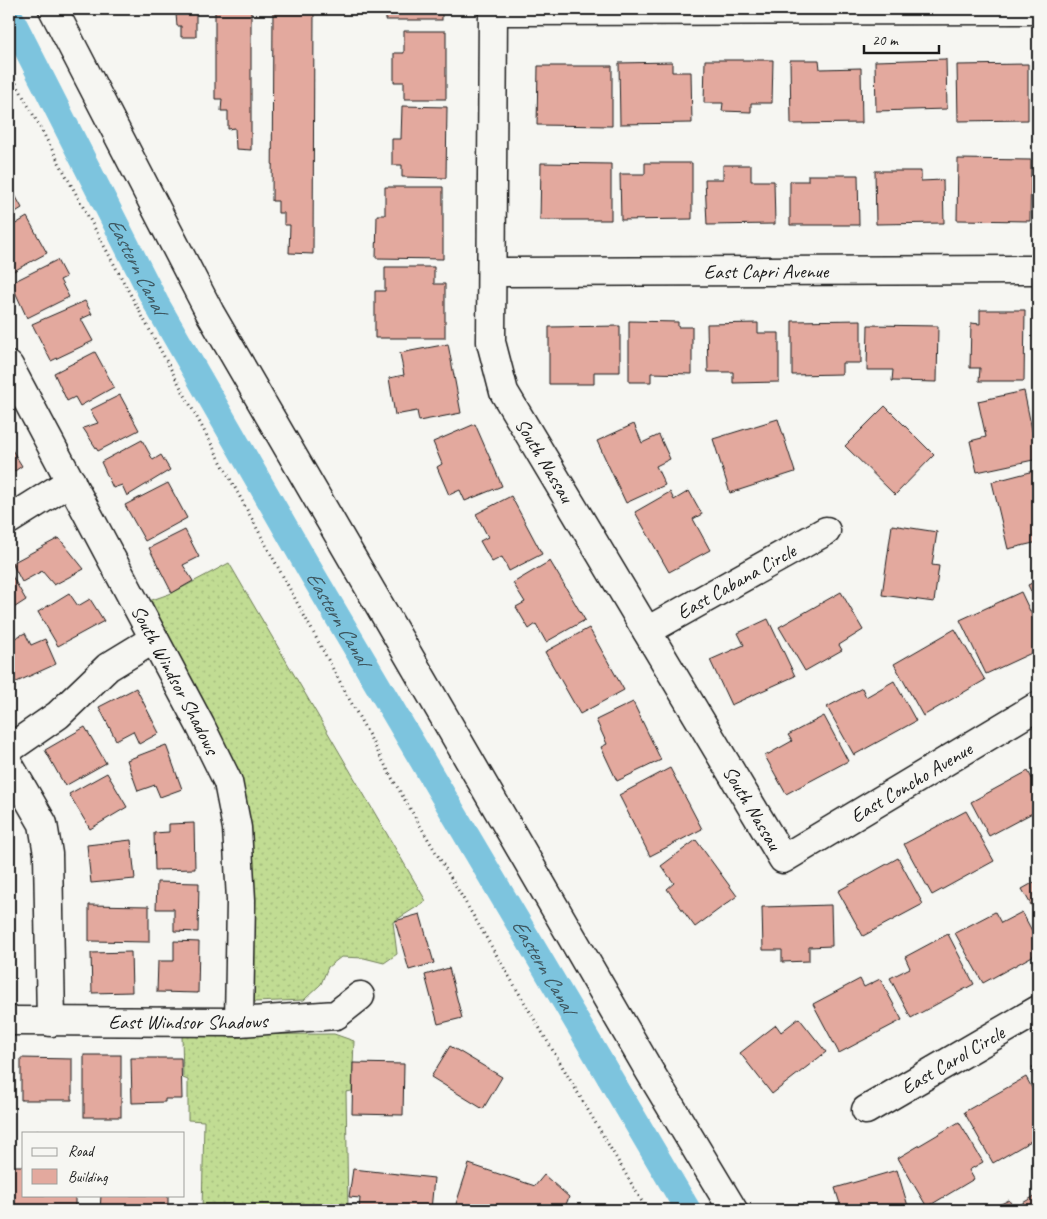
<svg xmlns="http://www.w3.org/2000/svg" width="1047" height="1219" font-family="Caveat,sans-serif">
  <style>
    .grass { fill: url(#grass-dots); stroke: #6e7c58 }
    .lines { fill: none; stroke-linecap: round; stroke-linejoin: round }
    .canal { stroke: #7dc4de; stroke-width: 26 }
    .building { fill: #e3a99e; stroke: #1c1c1c }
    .minor-casing { stroke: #1c1c1c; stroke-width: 31 }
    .path { stroke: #1c1c1c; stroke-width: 3; stroke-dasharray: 1 4; stroke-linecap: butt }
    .minor { stroke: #f6f6f2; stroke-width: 28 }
    .labels { text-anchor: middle; stroke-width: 4; stroke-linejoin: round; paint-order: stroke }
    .street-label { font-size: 20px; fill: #1c1c1c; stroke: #f6f6f2 }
    .water-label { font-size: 21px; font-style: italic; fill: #3e5760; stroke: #f6f6f2 }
  </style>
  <defs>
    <pattern id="grass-dots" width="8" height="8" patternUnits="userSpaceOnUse" patternTransform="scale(1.25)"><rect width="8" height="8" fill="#c1dc93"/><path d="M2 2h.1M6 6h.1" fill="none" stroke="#a5bc7e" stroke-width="1.8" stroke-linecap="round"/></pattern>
  </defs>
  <rect width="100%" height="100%" fill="#f6f6f2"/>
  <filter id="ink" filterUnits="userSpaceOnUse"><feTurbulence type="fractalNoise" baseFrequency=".02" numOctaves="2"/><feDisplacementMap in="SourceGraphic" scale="10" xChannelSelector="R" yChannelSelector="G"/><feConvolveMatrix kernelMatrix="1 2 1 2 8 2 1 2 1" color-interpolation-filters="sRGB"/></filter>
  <g filter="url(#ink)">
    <g class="grass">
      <polygon points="229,563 426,901 393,922 397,954 384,963 364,958 341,957 328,967 321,984 304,1000 254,1002 249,826 232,758 149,601 172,593"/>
      <polygon points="334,1034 354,1041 352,1091 346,1092 348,1210 202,1210 204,1121 188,1120 188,1080 183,1078 182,1035"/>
    </g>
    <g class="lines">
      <path class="canal" id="s1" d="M 9,14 L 156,303 L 311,572 L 688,1210"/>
    </g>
    <g class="building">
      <polygon points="169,9 196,9 196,37 181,37 181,26 177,26 176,14 169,14"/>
      <polygon points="215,9 251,9 251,150 236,149 235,128 228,129 228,111 221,111 222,99 215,99"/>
      <polygon points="273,9 314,9 313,254 289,253 290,225 284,225 284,213 278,213 278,201 272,201"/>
      <rect x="386" y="9" width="56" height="11"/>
      <polygon points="404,31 446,31 446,99 404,99 404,82 394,82 394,53 404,53"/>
      <polygon points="946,59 947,109 876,111 875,61"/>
      <polygon points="705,60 773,60 772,103 751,103 751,112 722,111 723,103 704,103"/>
      <polygon points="790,60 819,60 820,69 861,68 862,123 791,124"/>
      <polygon points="672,62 672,72 691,72 692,123 620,124 619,63"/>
      <polygon points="1028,64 1028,120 958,121 957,65"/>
      <polygon points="538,66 612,66 612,126 537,125"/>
      <polygon points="402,106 447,107 446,178 402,177 402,165 392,165 392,139 401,139"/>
      <polygon points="958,159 1031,160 1030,221 957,220"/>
      <polygon points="541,163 611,164 611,220 540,220"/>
      <polygon points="645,163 692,163 692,219 621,220 620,174 645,174"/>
      <polygon points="723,165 751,165 751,181 774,181 775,224 707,225 705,179 723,179"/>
      <polygon points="875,171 921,171 921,181 943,180 944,223 876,224"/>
      <polygon points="808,175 858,175 859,225 790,225 790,181 808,181"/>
      <polygon points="9,184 22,208 9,216"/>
      <polygon points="385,187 443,187 443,259 376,258 377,215 385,215"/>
      <polygon points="27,217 47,253 10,273 9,228"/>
      <polygon points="57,260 66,277 60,280 69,297 27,318 11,283"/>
      <polygon points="385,267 434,267 434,284 445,284 445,338 375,338 375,291 385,291"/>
      <polygon points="85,301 92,314 81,319 93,341 51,361 32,324"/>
      <polygon points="980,310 1025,310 1024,381 979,381 980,368 970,368 971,323 980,324"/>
      <polygon points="861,320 861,363 842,363 842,374 792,375 792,321"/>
      <polygon points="629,321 678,322 678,327 692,327 692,374 651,373 651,382 629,382"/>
      <polygon points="758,323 758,333 779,333 779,382 733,383 733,372 708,372 707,324"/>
      <polygon points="868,325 938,326 937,382 892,381 893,370 867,370"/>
      <polygon points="620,326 620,372 594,372 594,384 549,384 549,327"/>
      <polygon points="448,344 461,413 419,421 417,411 395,415 389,378 404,375 400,353"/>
      <polygon points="95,352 114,387 80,406 75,397 67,401 54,373"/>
      <polygon points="1024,391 1038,459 977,472 970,441 986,437 978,401"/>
      <polygon points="120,395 139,430 98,451 83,428 98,423 90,410"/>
      <polygon points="885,406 934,455 895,495 845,446"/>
      <polygon points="778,419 795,472 730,493 713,439"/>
      <polygon points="475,424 502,486 465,501 460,490 449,495 437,467 442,464 433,442"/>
      <polygon points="634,424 642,443 659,435 670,459 656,466 665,485 626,503 597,441"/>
      <polygon points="142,440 153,460 161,455 170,470 127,496 122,485 113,488 101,462"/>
      <polygon points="9,445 22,466 9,475"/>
      <polygon points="1038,470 1038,542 1008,549 992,482"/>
      <polygon points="168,483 187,518 145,541 125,505"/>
      <polygon points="689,491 702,514 693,519 710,550 669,572 635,512 670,492 674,500"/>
      <polygon points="511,496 542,554 509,571 502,557 492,562 480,541 488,537 476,514"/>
      <polygon points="892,525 937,532 932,565 939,566 934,602 882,595"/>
      <polygon points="185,530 199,557 183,565 193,581 172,593 149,548"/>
      <polygon points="59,538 84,569 54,585 42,571 22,582 12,563"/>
      <polygon points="550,561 585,620 546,642 536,624 529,629 516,607 525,602 513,583"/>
      <polygon points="9,571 26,600 9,611"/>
      <polygon points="1038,580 1038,606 1028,585"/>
      <polygon points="841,592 863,630 839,645 842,650 805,671 779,627"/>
      <polygon points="1021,592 1038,628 1038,650 986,674 960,620"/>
      <polygon points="69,593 78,606 90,599 104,621 58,646 38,612"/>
      <polygon points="768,619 795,676 731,705 710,660 744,645 738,633"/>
      <polygon points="589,628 624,690 580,714 545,652"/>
      <polygon points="955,629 985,680 923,716 894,664"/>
      <polygon points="25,633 31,645 45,639 56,664 10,685 9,641"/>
      <polygon points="894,681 916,721 854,755 827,707 862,688 866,697"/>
      <polygon points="136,688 159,733 139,744 133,731 116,740 99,707"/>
      <polygon points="633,702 661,760 617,781 601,747 607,744 596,720"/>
      <polygon points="824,716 848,761 786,794 765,756 792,741 788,735"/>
      <polygon points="85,727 106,763 65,786 45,750"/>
      <polygon points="166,745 182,789 160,797 155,785 138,791 127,760"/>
      <polygon points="670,768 702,829 650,856 619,795"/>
      <polygon points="1028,771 1038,790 1038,810 989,836 971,802"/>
      <polygon points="107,773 127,807 90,829 69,794"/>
      <polygon points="966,811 994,861 932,895 904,844"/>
      <polygon points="194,823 195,869 155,870 154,833 169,832 169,824"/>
      <polygon points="9,826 15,839 9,842"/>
      <polygon points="131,840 135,879 91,883 87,845"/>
      <polygon points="696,840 737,896 695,927 667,889 674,883 661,866"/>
      <polygon points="898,858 923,904 863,936 838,891"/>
      <polygon points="1038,880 1038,917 1022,889"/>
      <polygon points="157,882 199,883 198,932 174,931 174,909 156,909"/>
      <polygon points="89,905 149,906 149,942 89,941"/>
      <polygon points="831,905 832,946 809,947 809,961 782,962 782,950 763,950 762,907"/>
      <polygon points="995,912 1001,923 1022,912 1038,942 1038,953 983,983 955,933"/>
      <polygon points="420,914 434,963 409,970 395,921"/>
      <polygon points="948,934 974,984 911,1018 890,978 910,968 905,957"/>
      <polygon points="174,941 199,942 198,993 157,992 158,961 174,961"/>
      <polygon points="9,942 11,942 10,993 9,993"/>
      <polygon points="131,952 132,992 92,993 91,953"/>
      <polygon points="449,968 462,1018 438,1024 425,975"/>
      <polygon points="860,979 864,987 880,979 902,1020 839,1053 813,1004"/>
      <polygon points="799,1018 826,1052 772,1094 740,1053 776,1025 781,1032"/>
      <polygon points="450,1046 502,1077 483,1109 431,1077"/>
      <rect x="84" y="1055" width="37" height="62"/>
      <polygon points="21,1058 72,1059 72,1100 21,1100"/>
      <polygon points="131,1058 181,1058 182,1099 165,1099 165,1102 132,1103"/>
      <polygon points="353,1063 404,1064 403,1115 352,1114"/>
      <polygon points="1038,1064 1038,1078 1032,1067"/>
      <polygon points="1026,1077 1038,1099 1038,1137 993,1163 964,1112"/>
      <polygon points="959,1122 983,1162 969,1170 974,1179 927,1207 898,1158"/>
      <polygon points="37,1131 76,1132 76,1133 37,1133"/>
      <polygon points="469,1164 535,1186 544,1175 569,1197 565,1207 562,1210 454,1210"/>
      <polygon points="9,1166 24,1166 24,1195 75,1195 75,1210 9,1210"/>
      <polygon points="353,1169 434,1178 431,1210 359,1210 360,1198 349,1197"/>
      <polygon points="897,1170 908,1206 895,1210 842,1210 835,1188"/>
      <polygon points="1038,1194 1038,1210 1024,1210 1021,1204"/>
      <polygon points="101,1195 168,1195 168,1210 100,1210"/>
      <polygon points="1009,1200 1014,1210 989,1210"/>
    </g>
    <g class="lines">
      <g class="minor-casing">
        <g id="minor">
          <polyline points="53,9 210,313 650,1072 733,1210"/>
          <path id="s2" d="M 493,9 L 491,342 L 504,392 L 783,859 L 1038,706"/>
          <polyline points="493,11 1038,10"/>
          <path id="s3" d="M 492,272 L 1038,270"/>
          <path id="s4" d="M 9,366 L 200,725 L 228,782 L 237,828 L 241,900 L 239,1022"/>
          <polyline points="9,520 71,481"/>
          <path id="s5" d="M 647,631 L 826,531"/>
          <polyline points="9,749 58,715 108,667 154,639"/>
          <polyline points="9,765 43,824 48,854 51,1022"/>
          <path id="s6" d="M 9,1021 L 239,1022 L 336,1015 L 360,996"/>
          <path id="s7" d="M 866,1110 L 1038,1010"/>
        </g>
      </g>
      <polyline class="path" points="9,70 392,778 647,1210"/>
      <use href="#minor" class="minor"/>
    </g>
  </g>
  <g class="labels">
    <g class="street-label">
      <text dy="7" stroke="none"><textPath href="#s3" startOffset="274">East Capri Avenue</textPath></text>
      <text dy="7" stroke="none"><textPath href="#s2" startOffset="464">South Nassau</textPath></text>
      <text dy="7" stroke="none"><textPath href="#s5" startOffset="102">East Cabana Circle</textPath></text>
      <text dy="7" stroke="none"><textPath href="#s4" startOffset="355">South Windsor Shadows</textPath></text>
      <text dy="7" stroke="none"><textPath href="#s2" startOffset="1078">East Concho Avenue</textPath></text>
      <text dy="7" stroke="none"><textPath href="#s2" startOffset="869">South Nassau</textPath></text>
      <text dy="7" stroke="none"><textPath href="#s6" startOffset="179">East Windsor Shadows</textPath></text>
      <text dy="7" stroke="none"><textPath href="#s7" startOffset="100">East Carol Circle</textPath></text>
    </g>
    <g class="water-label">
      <text dy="7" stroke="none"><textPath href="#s1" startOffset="282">Eastern Canal</textPath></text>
      <text dy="7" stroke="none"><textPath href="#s1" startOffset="688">Eastern Canal</textPath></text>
      <text dy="7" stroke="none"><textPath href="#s1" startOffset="1092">Eastern Canal</textPath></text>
    </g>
  </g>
  <rect width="1047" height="1219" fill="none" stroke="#f6f6f2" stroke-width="30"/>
  <rect x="15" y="15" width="1017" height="1189" fill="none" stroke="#1c1c1c" stroke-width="2" filter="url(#ink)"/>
  <rect x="22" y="1132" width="162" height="65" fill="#f6f6f2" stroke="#9f9f9c"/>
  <rect x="32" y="1148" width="25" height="8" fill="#f6f6f2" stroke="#9f9f9c"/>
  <text x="68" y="1156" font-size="15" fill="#1c1c1c">Road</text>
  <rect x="32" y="1169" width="25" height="15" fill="#e3a99e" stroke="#9f9f9c"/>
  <text x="68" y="1182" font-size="15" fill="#1c1c1c">Building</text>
  <path d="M864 45v8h75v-8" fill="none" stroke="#1c1c1c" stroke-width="2.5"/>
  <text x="872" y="45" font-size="15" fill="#1c1c1c" stroke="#f6f6f2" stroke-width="4" paint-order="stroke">20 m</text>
</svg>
